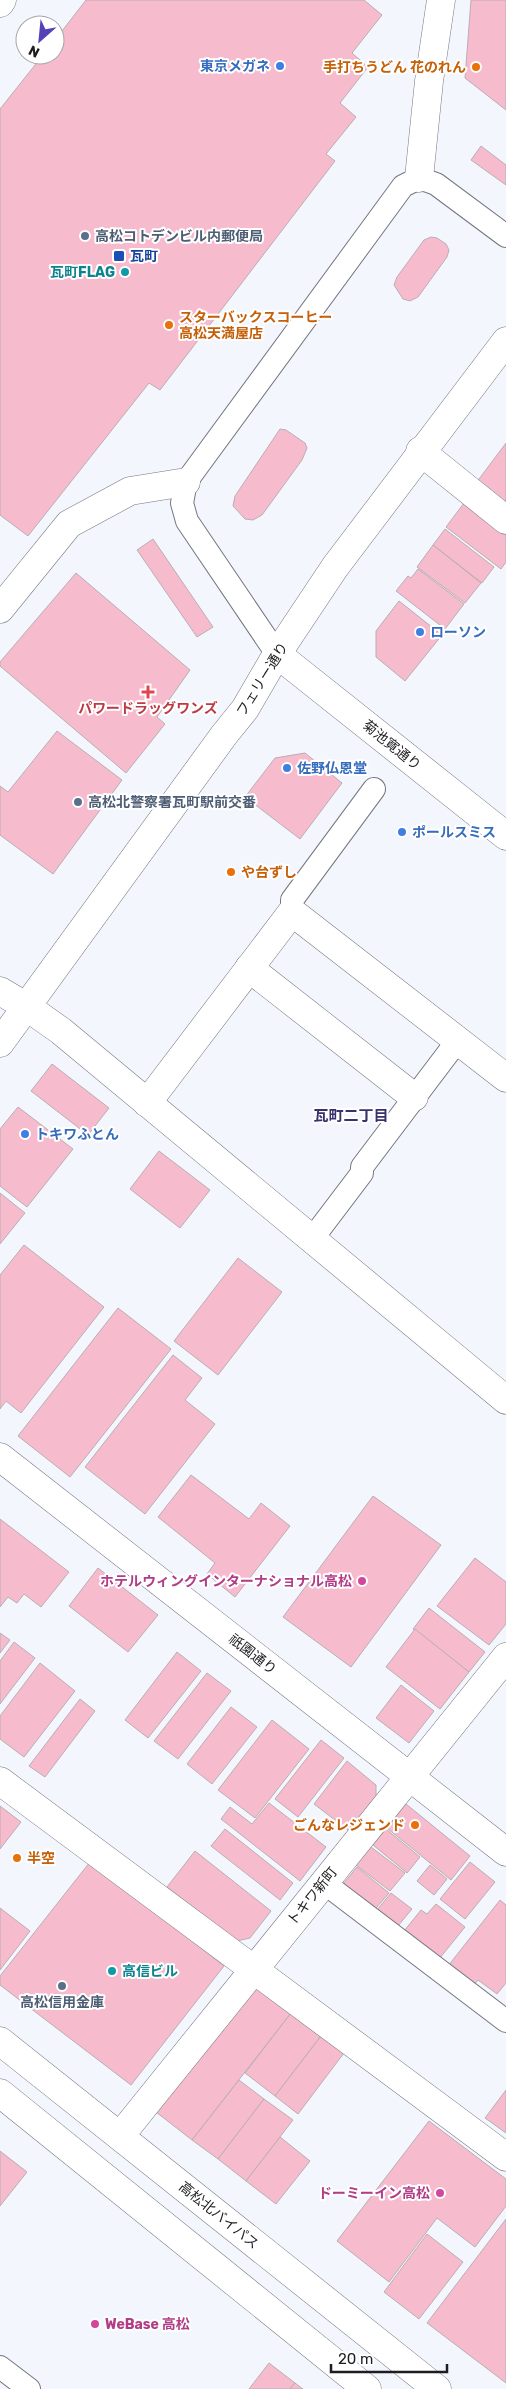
<svg xmlns="http://www.w3.org/2000/svg" width="506" height="2389" font-family="Rubik,'Noto Sans JP',sans-serif">
  <style>
    .building { fill: #f7bbce; stroke: #baaeb1 }
    .lines { fill: none; stroke-linecap: round; stroke-linejoin: round }
    .lane-casing { stroke: #747780; stroke-width: 24 }
    .street-casing { stroke: #747780; stroke-width: 29 }
    .secondary-casing { stroke: #747780; stroke-width: 29 }
    .highway-casing { stroke: #747780; stroke-width: 29 }
    .lane { stroke: #fff; stroke-width: 22 }
    .street { stroke: #fff; stroke-width: 28 }
    .secondary { stroke: #fff; stroke-width: 28 }
    .highway { stroke: #fff; stroke-width: 28 }
    .shop-dot { fill: #3f7fe0; stroke: #fff; stroke-width: 2 }
    .food-dot { fill: #e8710a; stroke: #fff; stroke-width: 2 }
    .service-dot { fill: #5c6f8a; stroke: #fff; stroke-width: 2 }
    .transit-dot { fill: #1a4fb4; stroke: #fff; stroke-width: 2 }
    .culture-dot { fill: #0f9aa8; stroke: #fff; stroke-width: 2 }
    .health-dot { fill: #e0444e; stroke: #fff; stroke-width: 2 }
    .hotel-dot { fill: #d1479c; stroke: #fff; stroke-width: 2 }
    .labels { text-anchor: middle; stroke-width: 4; stroke-linejoin: round; paint-order: stroke }
    .shop-label { font-size: 14px; font-weight: bold; fill: #366cbe; stroke: #fff; text-anchor: start }
    .food-label { font-size: 14px; font-weight: bold; fill: #c56008; stroke: #fff; text-anchor: start }
    .service-label { font-size: 14px; font-weight: bold; fill: #4e5e75; stroke: #fff; text-anchor: start }
    .transit-label { font-size: 14px; font-weight: bold; fill: #164399; stroke: #fff; text-anchor: start }
    .culture-label { font-size: 14px; font-weight: bold; fill: #0d838f; stroke: #fff; text-anchor: end }
    .street-label { font-size: 14px; fill: #1e1e22; stroke: #fff }
    .health-label { font-size: 14px; font-weight: bold; fill: #be3a42; stroke: #fff }
    .hotel-label { font-size: 14px; font-weight: bold; fill: #b23c85; stroke: #fff; text-anchor: end }
    .neighbourhood-label { font-size: 15px; font-weight: bold; fill: #37326d; stroke: #fff }
  </style>
  <rect width="100%" height="100%" fill="#f4f6fe"/>
  <g class="building">
    <polygon points="86,0 364,0 382,15 352,53 368,67 340,103 356,117 326,154 335,161 160,390 149,383 28,536 0,515 0,109 43,55 55,55 55,40"/>
    <polygon points="471,0 506,0 506,110 465,78"/>
    <polygon points="481,146 506,165 506,185 471,160"/>
    <polygon points="431,237 437,238 446,244 449,250 447,257 418,297 410,301 403,299 394,285 397,277 424,240"/>
    <polygon points="280,429 286,430 305,443 307,448 302,460 262,515 253,520 245,519 233,506 235,496"/>
    <polygon points="506,443 506,507 476,483"/>
    <polygon points="467,499 506,534 506,562 501,569 446,527"/>
    <polygon points="445,529 494,567 482,583 433,545"/>
    <polygon points="153,539 213,627 197,637 137,550"/>
    <polygon points="433,545 481,583 465,603 417,567"/>
    <polygon points="418,569 464,604 445,629 396,591 408,576 411,578"/>
    <polygon points="76,573 190,670 157,717 165,724 126,773 0,666 0,662"/>
    <polygon points="399,601 442,635 405,681 376,657 376,631"/>
    <polygon points="57,731 122,780 53,874 0,835 0,786 8,792"/>
    <polygon points="305,753 342,783 300,839 245,797 275,758"/>
    <polygon points="52,1064 109,1108 88,1135 31,1091"/>
    <polygon points="18,1107 73,1149 27,1207 0,1186 0,1129"/>
    <polygon points="159,1151 210,1190 180,1228 130,1189"/>
    <polygon points="0,1193 25,1213 0,1244"/>
    <polygon points="24,1245 104,1307 21,1413 6,1401 0,1409 0,1275"/>
    <polygon points="238,1258 282,1292 218,1375 174,1341"/>
    <polygon points="118,1308 171,1349 70,1477 18,1436"/>
    <polygon points="173,1355 202,1378 185,1400 215,1424 145,1514 85,1467"/>
    <polygon points="191,1475 249,1519 261,1503 290,1526 235,1597 207,1574 215,1563 158,1517"/>
    <polygon points="373,1496 441,1545 351,1667 283,1617"/>
    <polygon points="0,1519 69,1572 41,1607 24,1594 17,1603 8,1597 0,1607"/>
    <polygon points="475,1558 506,1582 506,1624 489,1645 437,1606"/>
    <polygon points="98,1568 158,1615 128,1652 69,1606"/>
    <polygon points="429,1608 485,1652 469,1672 413,1629"/>
    <polygon points="415,1629 469,1672 440,1709 386,1667"/>
    <polygon points="0,1633 10,1640 0,1653"/>
    <polygon points="14,1642 35,1658 0,1704 0,1661"/>
    <polygon points="177,1652 201,1671 148,1738 125,1720"/>
    <polygon points="40,1663 75,1691 24,1757 0,1739 0,1716"/>
    <polygon points="207,1673 231,1691 178,1759 154,1741"/>
    <polygon points="401,1685 434,1711 409,1743 376,1718"/>
    <polygon points="80,1699 95,1711 45,1777 29,1766"/>
    <polygon points="231,1707 257,1727 212,1784 187,1764"/>
    <polygon points="272,1720 309,1749 255,1818 218,1790"/>
    <polygon points="321,1740 344,1758 298,1817 275,1799"/>
    <polygon points="347,1761 376,1785 376,1802 352,1833 314,1804"/>
    <polygon points="269,1803 326,1847 300,1881 221,1819 230,1807 252,1824"/>
    <polygon points="406,1804 470,1856 451,1880 387,1828"/>
    <polygon points="0,1806 21,1822 0,1849"/>
    <polygon points="225,1829 293,1883 280,1900 211,1846"/>
    <polygon points="386,1829 420,1857 407,1873 373,1845"/>
    <polygon points="371,1847 405,1873 390,1891 356,1865"/>
    <polygon points="195,1851 271,1911 250,1938 237,1941 167,1887"/>
    <polygon points="90,1862 224,1966 131,2085 0,1985 0,1976"/>
    <polygon points="470,1862 495,1882 465,1919 440,1899"/>
    <polygon points="430,1865 447,1879 434,1895 417,1881"/>
    <polygon points="357,1867 389,1893 371,1914 339,1889"/>
    <polygon points="391,1893 412,1909 393,1932 372,1916"/>
    <polygon points="500,1900 506,1905 506,1983 497,1994 478,1980 473,1986 448,1966"/>
    <polygon points="436,1904 465,1927 435,1964 400,1936 421,1910 427,1914"/>
    <polygon points="0,1908 30,1931 0,1970"/>
    <polygon points="255,1985 291,2013 192,2140 156,2112"/>
    <polygon points="291,2013 321,2036 275,2096 245,2073"/>
    <polygon points="321,2036 344,2053 298,2114 275,2096"/>
    <polygon points="239,2080 264,2099 218,2159 192,2140"/>
    <polygon points="506,2090 506,2133 485,2118"/>
    <polygon points="264,2099 293,2120 246,2181 218,2159"/>
    <polygon points="429,2121 506,2179 506,2206 475,2247 437,2218 389,2282 337,2241"/>
    <polygon points="280,2137 310,2161 276,2204 246,2181"/>
    <polygon points="0,2151 27,2172 0,2206"/>
    <polygon points="506,2219 506,2383 427,2323"/>
    <polygon points="427,2234 463,2262 419,2319 384,2292"/>
    <polygon points="269,2363 295,2383 290,2389 249,2389"/>
    <polygon points="295,2383 303,2389 290,2389"/>
  </g>
  <g class="lines">
    <g class="lane-casing">
      <g id="lane">
        <polyline points="277,654 187,521 182,503 186,482 403,186 419,178 436,184 506,236"/>
        <polyline points="292,912 292,900 374,789"/>
        <polyline points="312,1239 362,1173 362,1167 458,1040"/>
        <polyline points="323,1882 506,2021"/>
        <polyline points="0,2367 29,2389"/>
      </g>
    </g>
    <g class="street-casing">
      <g id="street">
        <polyline points="0,3 2,0"/>
        <polyline points="419,178 429,81 441,0"/>
        <polyline points="420,451 506,520"/>
        <polyline points="0,609 69,524 130,491 186,482"/>
        <polyline points="249,968 414,1097"/>
        <polyline points="0,991 27,1007"/>
        <polyline points="147,1103 292,912 506,1078"/>
        <polyline points="0,1457 506,1852"/>
        <polyline points="0,1781 506,2157"/>
        <polyline points="120,2136 506,1657"/>
      </g>
    </g>
    <g class="secondary-casing">
      <g id="secondary">
        <polyline points="277,654 506,836"/>
        <polyline points="27,1007 61,1031 506,1400"/>
        <polyline points="0,1043 224,735 245,709 277,654 335,567 506,341"/>
      </g>
    </g>
    <g class="highway-casing">
      <g id="highway">
        <polyline points="0,2041 437,2389"/>
        <polyline points="0,2093 367,2389"/>
      </g>
    </g>
    <use href="#lane" class="lane"/>
    <use href="#street" class="street"/>
    <use href="#secondary" class="secondary"/>
    <use href="#highway" class="highway"/>
  </g>
  <g class="shop-dot">
    <circle cx="280" cy="66" r="5"/>
    <circle cx="420" cy="632" r="5"/>
    <circle cx="287" cy="768" r="5"/>
    <circle cx="402" cy="832" r="5"/>
    <circle cx="25" cy="1134" r="5"/>
  </g>
  <g class="food-dot">
    <circle cx="476" cy="67" r="5"/>
    <circle cx="169" cy="325" r="5"/>
    <circle cx="231" cy="872" r="5"/>
    <circle cx="415" cy="1825" r="5"/>
    <circle cx="17" cy="1858" r="5"/>
  </g>
  <g class="service-dot">
    <circle cx="85" cy="236" r="5"/>
    <circle cx="78" cy="802" r="5"/>
    <circle cx="62" cy="1986" r="5"/>
  </g>
  <rect class="transit-dot" x="113" y="250" width="12" height="12" rx="2.5"/>
  <g class="culture-dot">
    <circle cx="125" cy="272" r="5"/>
    <circle cx="112" cy="1971" r="5"/>
  </g>
  <path class="health-dot" d="M145.5 684.5h5v5h5v5h-5v5h-5v-5h-5v-5h5z"/>
  <g class="hotel-dot">
    <circle cx="362" cy="1581" r="5"/>
    <circle cx="440" cy="2193" r="5"/>
    <circle cx="95" cy="2324" r="5"/>
  </g>
  <g class="labels">
    <g class="shop-label">
      <text x="270" y="71" text-anchor="end">東京メガネ</text>
      <text x="430" y="637">ローソン</text>
      <text x="297" y="773">佐野仏恩堂</text>
      <text x="412" y="837">ポールスミス</text>
      <text x="35" y="1139">トキワふとん</text>
    </g>
    <g class="food-label">
      <text x="466" y="72" text-anchor="end">手打ちうどん 花のれん</text>
      <text x="179" y="322">スターバックスコーヒー<tspan x="179" dy="16">高松天満屋店</tspan></text>
      <text x="241" y="877">や台ずし</text>
      <text x="405" y="1830" text-anchor="end">ごんなレジェンド</text>
      <text x="27" y="1863">半空</text>
    </g>
    <g class="service-label">
      <text x="95" y="241">高松コトデンビル内郵便局</text>
      <text x="88" y="807">高松北警察署瓦町駅前交番</text>
      <text x="62" y="2007" text-anchor="middle">高松信用金庫</text>
    </g>
    <g class="transit-label">
      <text x="130" y="261">瓦町</text>
    </g>
    <g class="culture-label">
      <text x="115" y="277">瓦町FLAG</text>
      <text x="122" y="1976" text-anchor="start">高信ビル</text>
    </g>
    <g class="street-label">
      <text transform="translate(262 679) rotate(-58)" y="5">フェリー通り</text>
      <text transform="translate(392 745) rotate(39)" y="5">菊池寛通り</text>
      <text transform="translate(253 1654) rotate(38)" y="5">祇園通り</text>
      <text transform="translate(312 1896) rotate(-51)" y="5">トキワ新町</text>
      <text transform="translate(219 2215) rotate(39)" y="5">高松北バイパス</text>
    </g>
    <g class="health-label">
      <text x="148" y="713">パワードラッグワンズ</text>
    </g>
    <g class="hotel-label">
      <text x="352" y="1586">ホテルウィングインターナショナル高松</text>
      <text x="430" y="2198">ドーミーイン高松</text>
      <text x="105" y="2329" text-anchor="start">WeBase 高松</text>
    </g>
    <g class="neighbourhood-label">
      <text x="351" y="1121">瓦町二丁目</text>
    </g>
  </g>
  <g transform="translate(40 40) rotate(207)"><circle r="24" fill="#ffffff" stroke="#a5a5a7"/>
  <path d="M0-4L9 19L0 12L-9 19Z" fill="#5341b9"/>
  <text y="-8" font-size="14" font-weight="bold" text-anchor="middle" fill="#1e1e22">N</text>
  </g>
  <path d="M331 2364v8h116v-8" fill="none" stroke="#1e1e22" stroke-width="2.5"/>
  <text x="338" y="2364" font-size="15" fill="#1e1e22" stroke="#ffffff" stroke-width="4" paint-order="stroke">20 m</text>
</svg>
